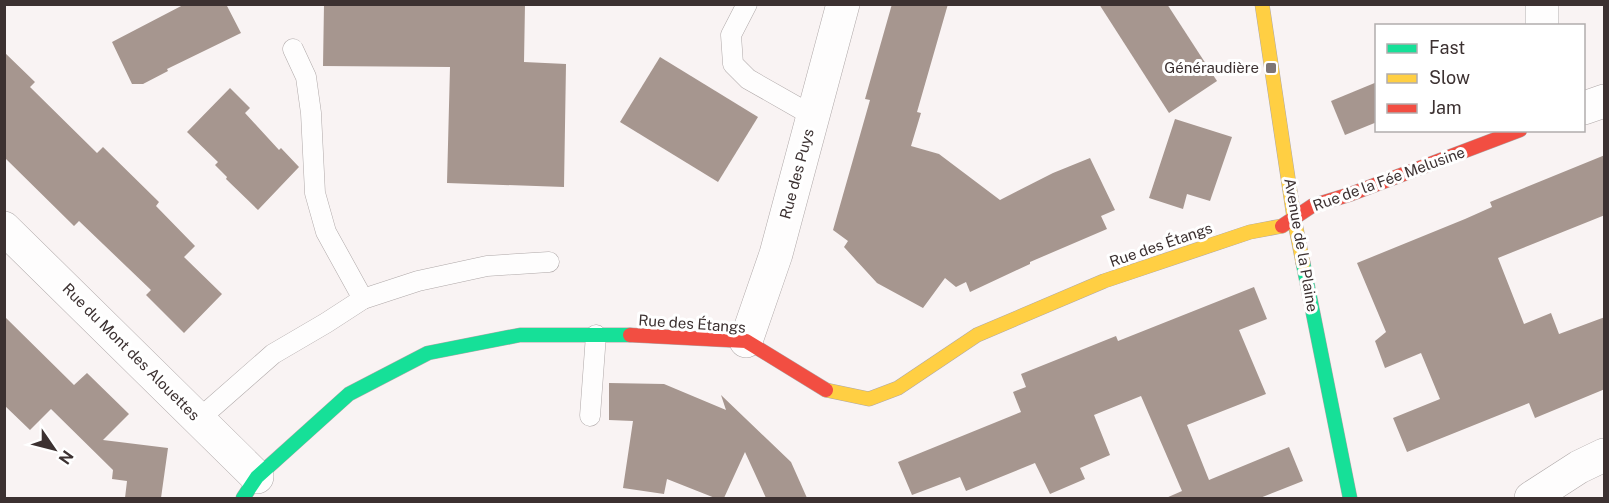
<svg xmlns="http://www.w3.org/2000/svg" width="1609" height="503" font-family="'Public Sans',sans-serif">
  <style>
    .building { fill: #a6968f }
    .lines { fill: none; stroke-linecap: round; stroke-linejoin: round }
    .lane-casing { stroke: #afa8a8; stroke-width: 21 }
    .street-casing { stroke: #afa8a8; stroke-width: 34 }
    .fast-casing { stroke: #afa8a8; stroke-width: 15 }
    .slow-casing { stroke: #afa8a8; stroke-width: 15 }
    .jam-casing { stroke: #afa8a8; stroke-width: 15 }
    .lane { stroke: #fefdfd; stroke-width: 20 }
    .street { stroke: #fefdfd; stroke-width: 33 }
    .fast { stroke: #16e098; stroke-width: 14 }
    .slow { stroke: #ffcf43; stroke-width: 14 }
    .jam { stroke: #f24e42; stroke-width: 14 }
    .poi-dot { fill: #7e7575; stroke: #fff; stroke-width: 2 }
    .labels { text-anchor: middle; stroke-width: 6; stroke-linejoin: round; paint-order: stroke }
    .poi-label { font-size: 15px; fill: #3c3131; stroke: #fff; text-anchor: end }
    .street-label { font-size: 15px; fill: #3c3131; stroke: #fff }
  </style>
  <rect width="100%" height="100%" fill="#f9f3f3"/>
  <g class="building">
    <polygon points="185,4 226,4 241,33 167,69 168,71 143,84 132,84 112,42"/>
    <polygon points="324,4 525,4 524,62 566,64 564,187 447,183 450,67 323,66"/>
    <polygon points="892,4 948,4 917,112 921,113 911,146 939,154 1000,200 1053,173 1090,158 1115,210 1101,216 1107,229 1030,262 1030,264 970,292 966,282 956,287 945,278 923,308 877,283 844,247 848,241 833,230 870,100 865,99"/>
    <polygon points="1099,4 1167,4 1217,81 1169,113"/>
    <polygon points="4,52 35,82 30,87 97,153 103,147 159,202 156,206 195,246 184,257 222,294 184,333 146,295 151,290 79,221 74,226 4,157"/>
    <polygon points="660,57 758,117 718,182 620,122"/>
    <polygon points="1377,82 1377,122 1345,135 1331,101"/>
    <polygon points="230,88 250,108 245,113 279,150 281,148 299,167 258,210 226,179 227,177 215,165 218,162 187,132"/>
    <polygon points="1175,119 1232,137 1210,201 1187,194 1183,209 1149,198"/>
    <polygon points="1605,155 1605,215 1498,258 1524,324 1551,313 1559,334 1605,317 1605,389 1535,418 1529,403 1407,452 1393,418 1440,399 1421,353 1385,368 1375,341 1386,332 1357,263 1465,219 1492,207 1490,202"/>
    <polygon points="1254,287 1267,319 1239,330 1266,394 1187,425 1209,480 1289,447 1303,481 1260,498 1166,498 1182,491 1141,396 1094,415 1110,455 1080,468 1085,479 1050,494 1035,463 966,491 960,477 912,495 898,462 1021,412 1013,392 1026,387 1021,374 1116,336 1118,341"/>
    <polygon points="4,316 74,385 87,373 129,414 103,440 168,448 161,498 125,498 127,481 112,479 113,470 51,409 30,430 4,405"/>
    <polygon points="609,383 664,384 726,410 721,395 791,462 807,498 766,498 745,452 724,498 715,498 667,479 664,494 623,488 633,421 609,420"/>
  </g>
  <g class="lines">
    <g class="lane-casing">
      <g id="lane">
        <polyline points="747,4 731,35 733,64 748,79 813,116"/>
        <polyline points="293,49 306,77 311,113 315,193 326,232 363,299"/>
        <polyline points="590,416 596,335"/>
        <polyline points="199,419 273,354 326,323 363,299 418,281 487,266 549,262"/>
      </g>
    </g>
    <g class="street-casing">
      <g id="street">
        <polyline points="1542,4 1542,26"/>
        <polyline points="1584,108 1604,101"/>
        <polyline points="4,228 257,477"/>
        <polyline points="746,341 776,254 843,4"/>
        <polyline points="1531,498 1579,467 1604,455"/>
      </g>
    </g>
    <g class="fast-casing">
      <g id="fast">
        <polyline points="1303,263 1350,498"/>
        <polyline points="243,498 257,477 349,394 428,353 520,335 630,335"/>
      </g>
    </g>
    <g class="slow-casing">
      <g id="slow">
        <polyline points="1262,4 1294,218 1303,263"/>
        <polyline points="826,390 869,399 898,388 977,335 1104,281 1250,232 1282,226"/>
      </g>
    </g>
    <g class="jam-casing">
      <g id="jam">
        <polyline points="1282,226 1312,206 1351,194 1520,130"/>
        <polyline points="630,335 746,341 826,390"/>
      </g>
    </g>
    <use href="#lane" class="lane"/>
    <use href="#street" class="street"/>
    <use href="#fast" class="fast"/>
    <use href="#slow" class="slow"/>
    <use href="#jam" class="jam"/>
  </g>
  <rect class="poi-dot" x="1265" y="62" width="12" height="12" rx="3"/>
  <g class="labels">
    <g class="poi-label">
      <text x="1259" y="73">Généraudière</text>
    </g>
    <g class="street-label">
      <text transform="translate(797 174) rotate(-75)" y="5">Rue des Puys</text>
      <text transform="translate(1389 179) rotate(-20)" y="5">Rue de la Fée Melusine</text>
      <text transform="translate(1161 245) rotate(-19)" y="5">Rue des Étangs</text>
      <text transform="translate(1301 245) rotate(80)" y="5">Avenue de la Plaine</text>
      <text transform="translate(692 324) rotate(4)" y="5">Rue des Étangs</text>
      <text transform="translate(131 352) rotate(45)" y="5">Rue du Mont des Alouettes</text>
    </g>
  </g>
  <rect width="1609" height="503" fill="none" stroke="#3c3131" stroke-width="12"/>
  <rect x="1375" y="24" width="210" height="108" fill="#ffffff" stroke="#b1adad" stroke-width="1.5"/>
  <rect x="1387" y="44" width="30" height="9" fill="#16e098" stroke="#b1adad" stroke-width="1.5"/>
  <text x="1429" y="54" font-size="18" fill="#3c3131">Fast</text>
  <rect x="1387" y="74" width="30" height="9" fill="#ffcf43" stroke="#b1adad" stroke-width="1.5"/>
  <text x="1429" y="84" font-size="18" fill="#3c3131">Slow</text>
  <rect x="1387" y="104" width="30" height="9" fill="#f24e42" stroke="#b1adad" stroke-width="1.5"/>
  <text x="1429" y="114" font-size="18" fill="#3c3131">Jam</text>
  <g transform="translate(54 449) rotate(125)" stroke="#ffffff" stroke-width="4.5" paint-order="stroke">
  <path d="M0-4.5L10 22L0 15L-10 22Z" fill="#3c3131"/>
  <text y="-9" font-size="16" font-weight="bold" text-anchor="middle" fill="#3c3131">N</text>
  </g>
</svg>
